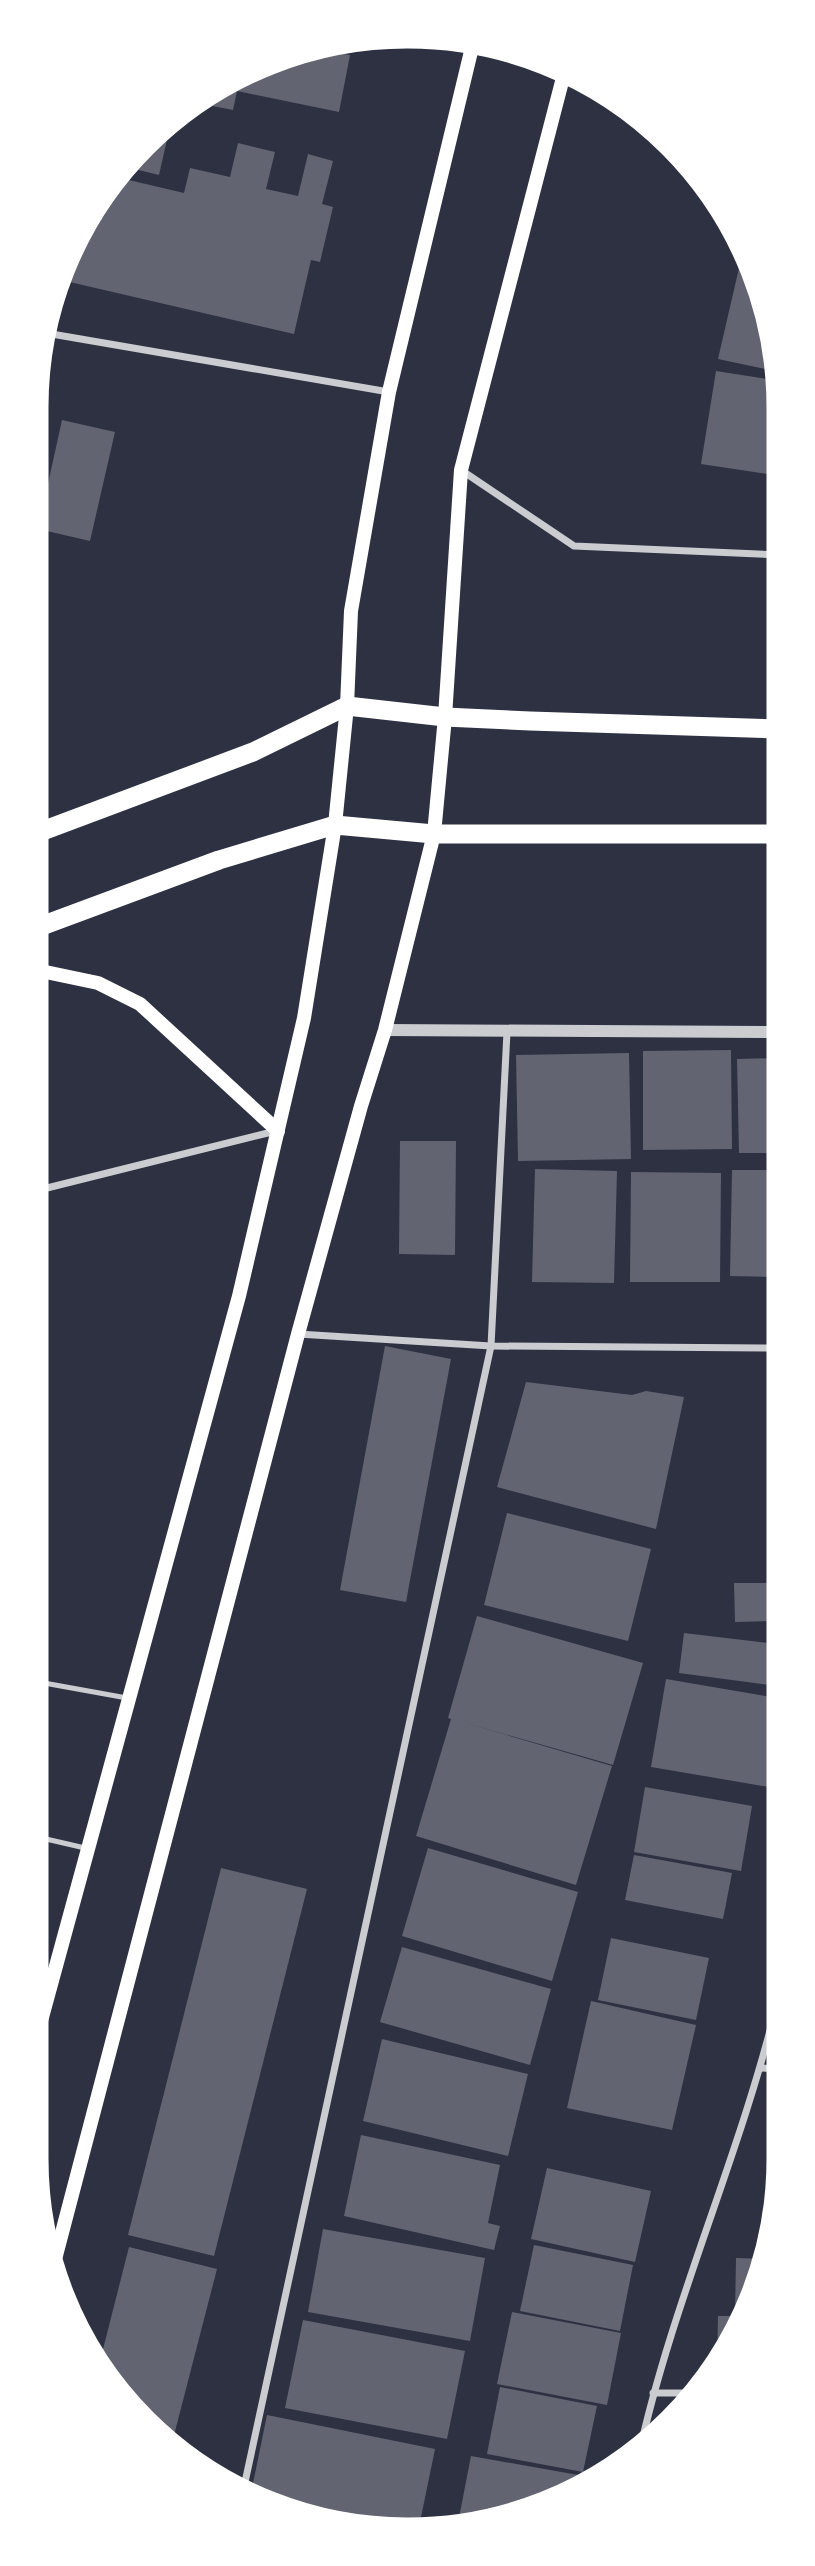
<svg xmlns="http://www.w3.org/2000/svg" width="815" height="2566" font-family="'Titillium Web',sans-serif">
  <style>
    .building { fill: #626471 }
    .lines { fill: none; stroke-linecap: round; stroke-linejoin: round }
    .service { stroke: #caccd0; stroke-width: 5 }
    .minor { stroke: #caccd0; stroke-width: 7 }
    .tertiary { stroke: #caccd0; stroke-width: 12 }
    .secondary { stroke: #fff; stroke-width: 14 }
    .trunk { stroke: #fff; stroke-width: 19 }
    .rim { fill: none; stroke: #fff; stroke-width: 9 }
  </style>
  <rect width="100%" height="100%" fill="#2d3142"/>
  <g class="building">
    <polygon points="313,48 350,55 339,112 237,91 233,110 192,102 199,95"/>
    <polygon points="171,122 159,175 126,167"/>
    <polygon points="238,143 275,152 266,189 298,196 308,154 333,161 322,204 333,207 320,262 311,260 294,334 61,280 95,198 116,177 184,193 190,168 230,177"/>
    <polygon points="745,242 780,358 780,372 718,359"/>
    <polygon points="716,371 780,381 780,476 701,464"/>
    <polygon points="39,405 46,406 40,444 38,444"/>
    <polygon points="62,420 115,432 90,541 38,529"/>
    <polygon points="731,1050 732,1149 643,1150 643,1051"/>
    <polygon points="629,1053 631,1159 518,1161 516,1055"/>
    <polygon points="779,1058 779,1153 739,1153 737,1059"/>
    <polygon points="400,1141 456,1141 455,1255 399,1254"/>
    <polygon points="535,1169 617,1171 614,1283 532,1282"/>
    <polygon points="732,1170 778,1170 778,1277 730,1276"/>
    <polygon points="631,1172 721,1173 720,1282 630,1282"/>
    <polygon points="385,1346 451,1359 406,1602 340,1590"/>
    <polygon points="526,1382 632,1395 646,1391 684,1397 656,1529 497,1487"/>
    <polygon points="507,1513 651,1549 628,1641 484,1605"/>
    <polygon points="734,1583 778,1583 778,1621 735,1622"/>
    <polygon points="477,1616 643,1663 613,1765 462,1722 612,1766 576,1885 416,1836 451,1719 448,1718"/>
    <polygon points="684,1633 777,1644 777,1686 679,1673"/>
    <polygon points="666,1679 777,1698 777,1739 769,1787 651,1767"/>
    <polygon points="645,1787 752,1806 741,1871 634,1852"/>
    <polygon points="428,1848 578,1892 552,1981 402,1936"/>
    <polygon points="634,1855 732,1873 723,1919 625,1900"/>
    <polygon points="221,1868 307,1889 214,2256 128,2235"/>
    <polygon points="611,1938 709,1958 696,2020 598,2000"/>
    <polygon points="402,1947 551,1989 530,2065 380,2022"/>
    <polygon points="591,2001 696,2025 672,2130 567,2108"/>
    <polygon points="382,2039 528,2074 508,2156 363,2121"/>
    <polygon points="361,2135 500,2165 488,2223 500,2226 494,2250 344,2216"/>
    <polygon points="774,2138 776,2138 776,2229 772,2229"/>
    <polygon points="547,2168 651,2191 635,2262 531,2239"/>
    <polygon points="323,2229 485,2258 470,2341 308,2312"/>
    <polygon points="534,2245 633,2265 620,2331 520,2311"/>
    <polygon points="129,2247 217,2269 172,2443 125,2407 99,2365"/>
    <polygon points="736,2258 765,2259 717,2370 718,2316 735,2316"/>
    <polygon points="512,2312 621,2333 607,2405 497,2384"/>
    <polygon points="303,2320 465,2351 447,2439 285,2408"/>
    <polygon points="500,2387 597,2406 583,2472 487,2454"/>
    <polygon points="267,2415 435,2449 419,2527 390,2529 273,2505 250,2498"/>
    <polygon points="471,2456 584,2476 583,2483 505,2522 458,2523"/>
  </g>
  <g class="lines">
    <g class="service">
      <polyline points="33,1681 127,1698"/>
      <polyline points="33,1836 85,1848"/>
    </g>
    <g class="minor">
      <polyline points="40,332 389,392"/>
      <polyline points="461,470 574,546 780,555"/>
      <polyline points="35,1191 276,1131"/>
      <polyline points="298,1334 491,1346 778,1348"/>
      <polyline points="761,2068 777,2069"/>
      <polyline points="653,2393 696,2393"/>
      <path d="M 639,2454 C 673,2300 740,2156 777,2003"/>
      <polyline points="242,2496 491,1346 507,1032"/>
    </g>
    <polyline class="tertiary" points="385,1030 779,1032"/>
    <g class="secondary">
      <polyline points="36,970 98,983 140,1004 278,1131"/>
      <polyline points="32,2054 239,1296 304,1018 335,825 347,706 351,611 389,392 474,39"/>
      <polyline points="53,2267 298,1334 361,1106 385,1030 434,834 445,717 461,470 565,70"/>
    </g>
    <g class="trunk">
      <polyline points="37,833 253,752 347,706 445,717 530,721 779,729"/>
      <polyline points="36,928 219,860 335,825 434,834 779,834"/>
    </g>
  </g>
  <path d="M0 0H815V2566H0ZM407 44H408A363 363 0 0 1 771 407V2159A363 363 0 0 1 408 2522H407A363 363 0 0 1 44 2159V407A363 363 0 0 1 407 44Z" fill="#fff" fill-rule="evenodd"/>
  <path class="rim" d="M407 44H408A363 363 0 0 1 771 407V2159A363 363 0 0 1 408 2522H407A363 363 0 0 1 44 2159V407A363 363 0 0 1 407 44Z"/>
</svg>
